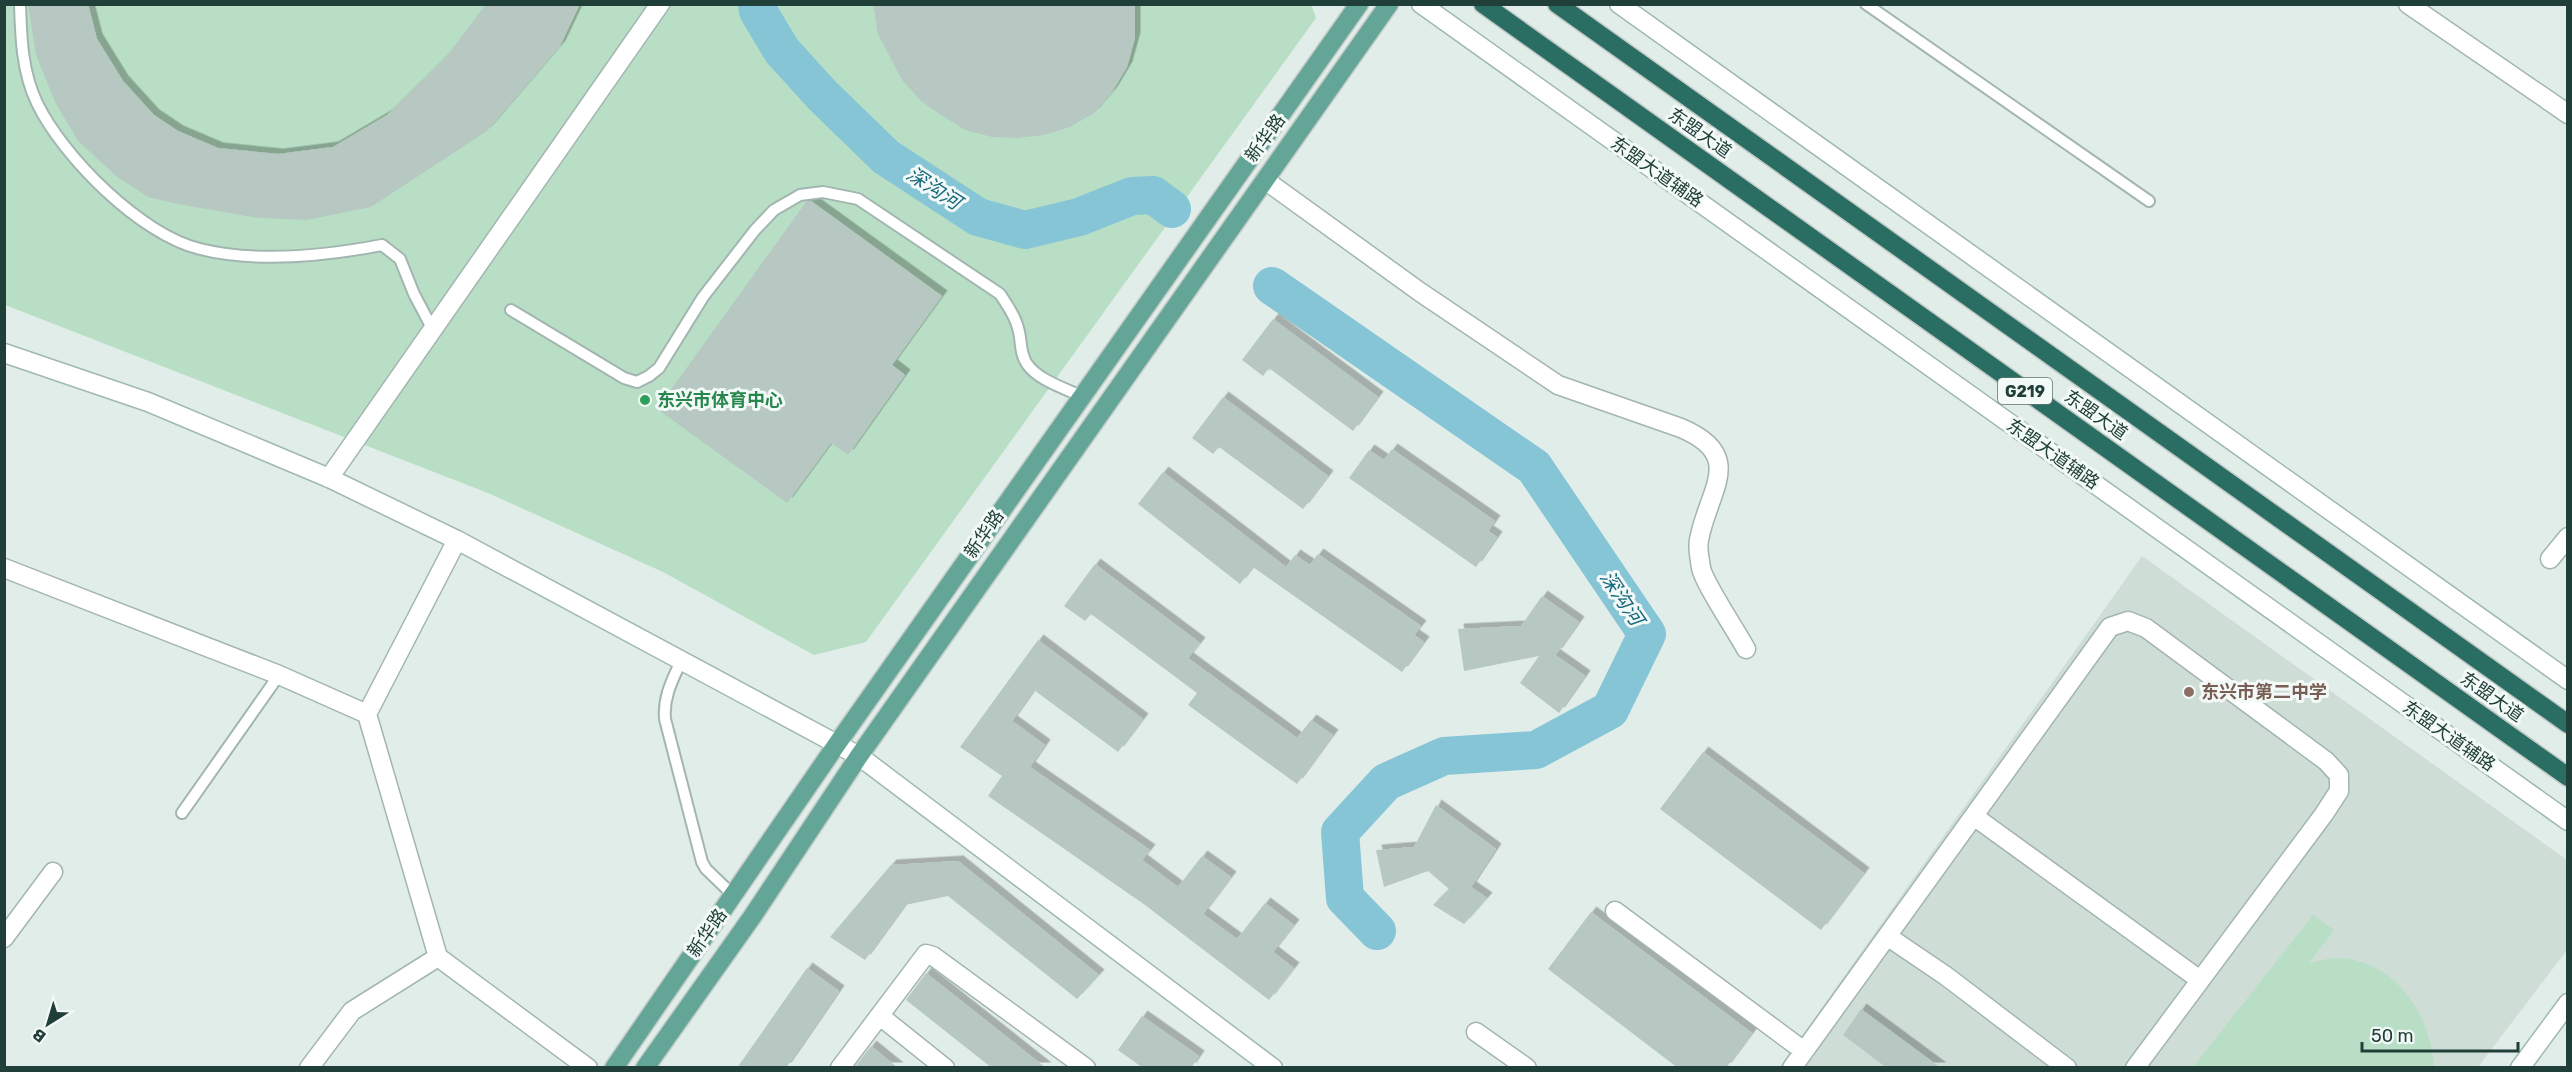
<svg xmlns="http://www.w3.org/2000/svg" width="2572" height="1072" font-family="Rubik,'Noto Sans SC',sans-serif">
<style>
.built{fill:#cfddd7}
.green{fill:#b8dfc5}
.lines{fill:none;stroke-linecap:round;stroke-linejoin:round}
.river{stroke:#85c5d6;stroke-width:38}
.building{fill:#b6c8c1;filter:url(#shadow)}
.lane-casing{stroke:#a3b5b0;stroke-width:14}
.street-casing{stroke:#a3b5b0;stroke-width:21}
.secondary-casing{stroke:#9fb9b1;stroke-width:21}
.primary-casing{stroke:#c1c9c7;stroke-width:21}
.highway-casing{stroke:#c1c9c7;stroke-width:21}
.lane{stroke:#fff;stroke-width:10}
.street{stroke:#fff;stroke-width:18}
.secondary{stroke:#fff;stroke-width:18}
.primary{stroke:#63a597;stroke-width:18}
.highway{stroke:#2a6d62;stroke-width:18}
.leisure-dot{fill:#2e9e5b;stroke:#f2f9f6;stroke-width:2}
.education-dot{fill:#8d6e63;stroke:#f2f9f6;stroke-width:2}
.labels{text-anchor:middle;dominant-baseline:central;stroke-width:6;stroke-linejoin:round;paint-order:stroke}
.shield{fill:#f2f9f6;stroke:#5f7771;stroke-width:1.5}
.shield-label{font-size:16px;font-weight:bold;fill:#203f38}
.street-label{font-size:18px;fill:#203f38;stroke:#f2f9f6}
.leisure-label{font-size:18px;font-weight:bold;fill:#27864d;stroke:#f2f9f6;text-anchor:start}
.education-label{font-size:18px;font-weight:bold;fill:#785e54;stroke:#f2f9f6;text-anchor:start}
.water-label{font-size:20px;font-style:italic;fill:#16687f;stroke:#f2f9f6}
</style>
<defs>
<filter id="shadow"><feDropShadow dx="5.5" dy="-5.5" stdDeviation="0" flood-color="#0004"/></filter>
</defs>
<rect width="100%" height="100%" fill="#e1ede8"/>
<path class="built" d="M2142 556 2567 860V950L2478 1067 1779 1068Z"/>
<path class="green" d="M1311 4 1316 18 866 642 814 655 663 572 488 493 5 305V5Z
M2313 915 2334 930 2309 963C2317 962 2327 958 2336 958 2394 958 2431 1015 2434 1067H2193Z"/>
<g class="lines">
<path class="river" d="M757 4 758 11 782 51 823 96 886 157 978 217 1025 230 1079 217 1132 196 1153 195 1172 209
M1272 286 1534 467 1647 634 1610 710 1536 750 1444 756 1386 782 1340 832 1345 898 1377 931"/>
</g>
<path class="building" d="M28 4H88L97 39 123 81 154 115 178 131 218 148 278 154 333 147 387 115 447 56 486 4H580L560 46 487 131 371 207 307 220 258 218 178 204 148 197 116 176 78 141 55 102 36 55Z
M873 4H1135V38L1127 67 1112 92 1094 113 1070 127 1044 135 1016 138 992 137 965 130 938 113 921 101 902 80 878 34Z
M811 201 942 296 892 365 905 375 848 455 831 443 787 503 657 409 806 202Z
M1273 319 1378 397 1353 431 1269 368 1263 376 1242 360Z
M1223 397 1328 476 1303 509 1219 447 1213 454 1192 438Z
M1392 449 1495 521 1488 531 1497 537 1476 567 1349 478 1369 450 1384 460Z
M1163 472 1286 567 1295 555 1310 565 1318 554 1421 626 1414 635 1424 642 1402 672 1253 567 1240 584 1138 504Z
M1095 564 1200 643 1188 658 1297 738 1311 720 1333 735 1297 784 1188 705 1197 693 1091 614 1085 621 1064 606Z
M1542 596 1579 622 1557 653 1554 654 1585 676 1559 713 1520 683 1539 656 1464 671 1458 629 1521 626Z
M1038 640 1143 719 1118 752 1034 690 1012 721 1045 745 1030 767 1150 850 1142 860 1178 887 1202 856 1231 877 1203 914 1237 939 1265 903 1294 925 1273 952 1294 968 1269 1000 1145 905 988 796 1002 776 960 747Z
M1703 752 1864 873 1821 930 1660 809Z
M1436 805 1496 849 1471 887 1487 898 1464 924 1433 905 1449 889 1428 871 1384 887 1376 850 1414 847Z
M958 861 1099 975 1077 999 948 896 905 905 865 960 830 937 891 865Z
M1591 912 1752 1033 1726 1068H1678L1548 969Z
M807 968 839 991 786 1068H737Z
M926 973 1046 1068H992L906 1000Z
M1861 1009 1941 1068H1887L1843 1035Z
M1142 1016 1199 1056 1191 1068H1143L1118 1050Z
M871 1046 898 1068H854Z"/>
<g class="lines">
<defs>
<path id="lane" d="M20 4C21 37 22 72 37 103 63 157 141 235 200 249 257 263 325 256 382 245L400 259 414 294 433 330
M1866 4 2149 201
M511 310 624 378 637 382 649 376 659 368 703 297 755 230 774 210 800 195 823 192 858 199 1000 294C1007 305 1015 315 1018 328 1022 340 1019 352 1027 364 1038 380 1064 388 1081 396
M682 659C673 679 663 696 665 719L702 862 706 869 733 895
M182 813 279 675"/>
<path id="street" d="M2408 4 2568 114
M1265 180 1420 292 1558 385 1681 428C1747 456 1708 490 1699 540 1697 549 1700 559 1701 568 1704 583 1737 632 1746 649
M329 478 660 4
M457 540 367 714 438 957 588 1068
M2550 559 2568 537
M4 568 279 675 367 714
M1975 817 2200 980
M1615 911 1804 1051
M1887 936 1946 976 2067 1068
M4 938 53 872
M880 1016 945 1068
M1476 1032 1527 1068
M309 1068 352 1011 438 957
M840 1068 926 954 933 956 1086 1068
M1792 1068 2110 627 2128 621 2146 628 2326 761 2339 775V791L2324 814 2135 1068"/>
<path id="secondary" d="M1421 4 2568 821
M1619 4 2568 680
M4 353 148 402 329 478 457 540 859 756 1273 1068
M2520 1068 2568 1003"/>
<path id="primary" d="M614 1068 837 744 1359 4
M645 1068 752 917 859 756 1389 4"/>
<path id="highway" d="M1483 4 2568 777
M1557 4 2568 724"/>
</defs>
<use href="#lane" class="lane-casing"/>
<use href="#street" class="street-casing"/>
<use href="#secondary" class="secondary-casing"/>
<use href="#primary" class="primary-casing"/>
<use href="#highway" class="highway-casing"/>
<use href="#lane" class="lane"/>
<use href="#street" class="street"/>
<use href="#secondary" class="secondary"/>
<use href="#primary" class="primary"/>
<use href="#highway" class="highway"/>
</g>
<circle class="leisure-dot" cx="645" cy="400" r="6"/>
<circle class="education-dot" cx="2189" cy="692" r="6"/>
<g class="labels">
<rect class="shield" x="1998" y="378" width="54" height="26" rx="4.5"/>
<g class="shield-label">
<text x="2025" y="391">G219</text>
</g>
<g class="street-label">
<text transform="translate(1700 133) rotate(35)">东盟大道</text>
<text transform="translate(1265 138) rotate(-54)">新华路</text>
<text transform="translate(1657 172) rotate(35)">东盟大道辅路</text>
<text transform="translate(2096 415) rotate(35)">东盟大道</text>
<text transform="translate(2053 454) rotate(35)">东盟大道辅路</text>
<text transform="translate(984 534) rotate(-55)">新华路</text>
<text transform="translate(2492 697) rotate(35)">东盟大道</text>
<text transform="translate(2449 736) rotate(35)">东盟大道辅路</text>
<text transform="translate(707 933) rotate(-55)">新华路</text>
</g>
<g class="leisure-label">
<text x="657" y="400">东兴市体育中心</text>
</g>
<g class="education-label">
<text x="2201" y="692">东兴市第二中学</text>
</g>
<g class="water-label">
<text transform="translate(934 188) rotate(33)">深沟河</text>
<text transform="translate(1622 598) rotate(56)">深沟河</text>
</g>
</g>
<rect width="2572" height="1072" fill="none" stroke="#203f38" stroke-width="12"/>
<g transform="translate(48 1024) rotate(217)" stroke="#f2f9f6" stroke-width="4.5" paint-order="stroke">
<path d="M0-4.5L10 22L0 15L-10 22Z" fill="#203f38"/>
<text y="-9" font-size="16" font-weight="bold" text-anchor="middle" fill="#203f38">B</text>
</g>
<path d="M2362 1042v9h156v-9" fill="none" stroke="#203f38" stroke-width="3"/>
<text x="2371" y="1042" font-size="18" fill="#203f38" stroke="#f2f9f6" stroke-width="4.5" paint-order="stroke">50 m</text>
</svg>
